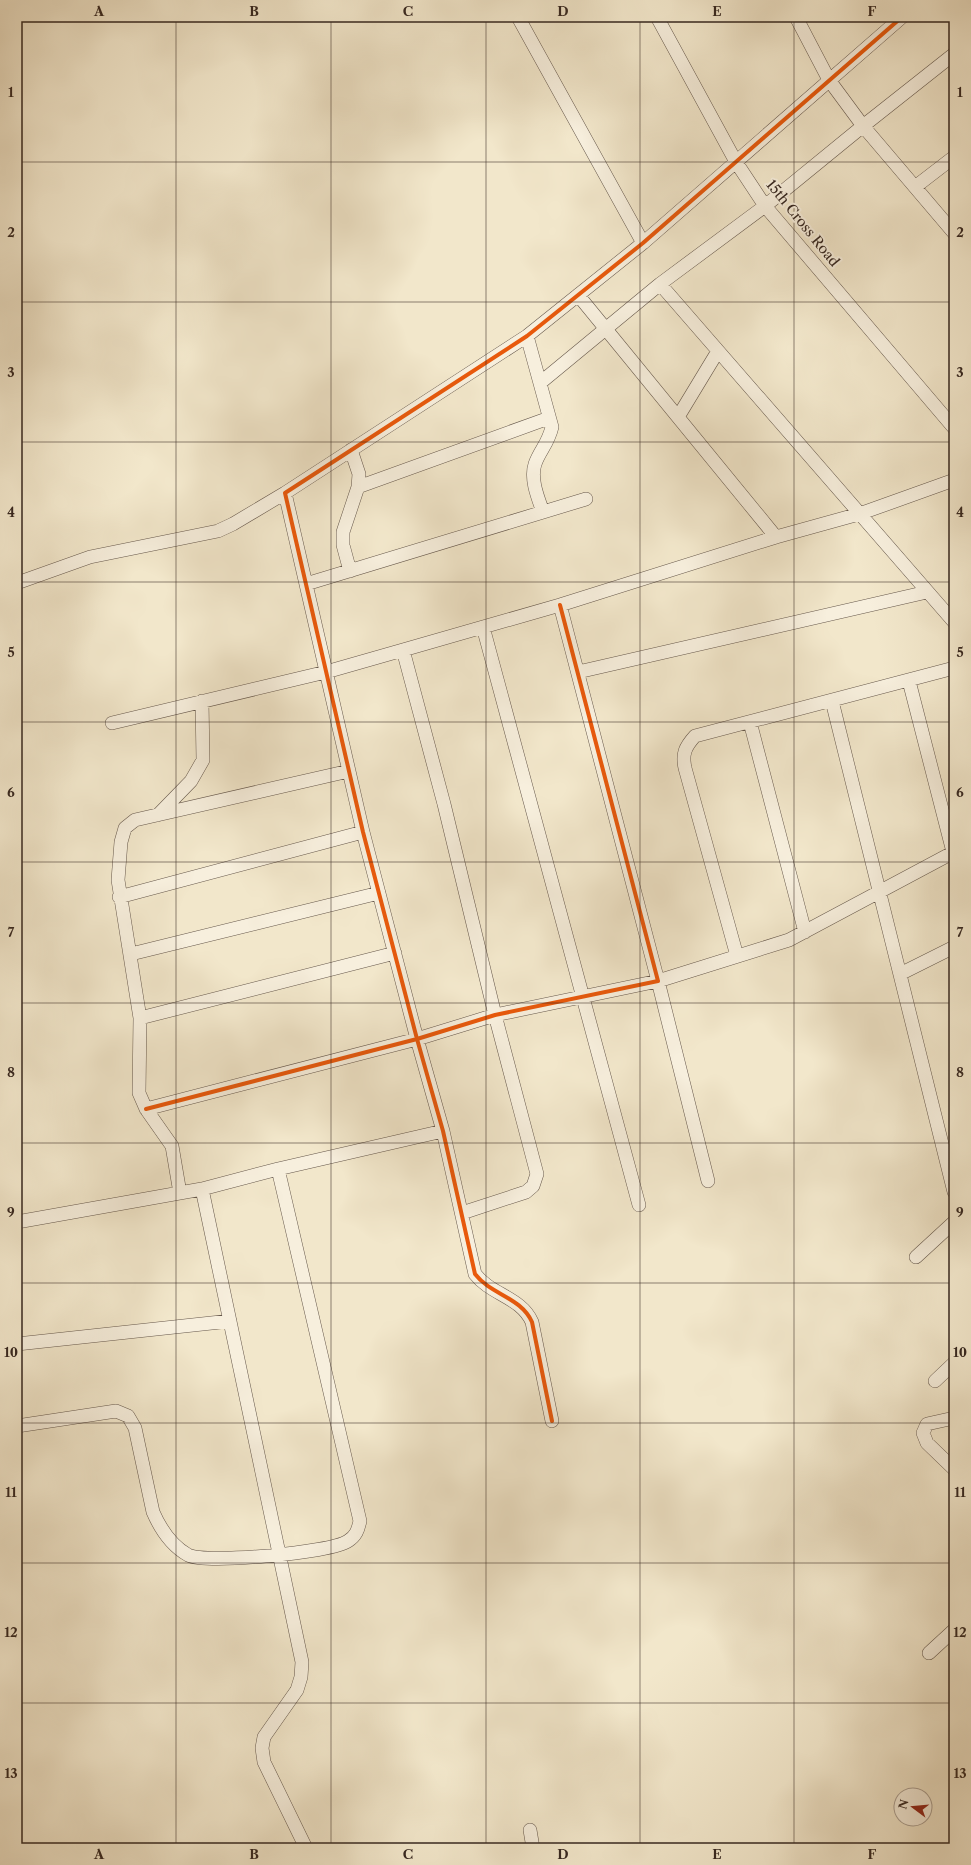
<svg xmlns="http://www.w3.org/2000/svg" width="971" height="1865" font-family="'Libre Caslon Text',serif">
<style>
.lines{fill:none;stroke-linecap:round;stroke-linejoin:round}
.street-casing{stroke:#66584c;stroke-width:14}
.street{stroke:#f7efdd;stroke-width:13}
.cycleway-casing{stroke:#f7efdd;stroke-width:6}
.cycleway{stroke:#e8590c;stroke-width:4}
.grid{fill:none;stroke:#372821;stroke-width:1;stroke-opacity:0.55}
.labels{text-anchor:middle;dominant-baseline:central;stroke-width:4;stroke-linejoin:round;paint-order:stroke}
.street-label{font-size:14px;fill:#372821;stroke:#f7efdd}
.neatline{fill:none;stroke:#372821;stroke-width:1.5}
.grid-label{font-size:13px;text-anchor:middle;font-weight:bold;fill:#372821}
</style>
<rect width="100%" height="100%" fill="#f2e7cb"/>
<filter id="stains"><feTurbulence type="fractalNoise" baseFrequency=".005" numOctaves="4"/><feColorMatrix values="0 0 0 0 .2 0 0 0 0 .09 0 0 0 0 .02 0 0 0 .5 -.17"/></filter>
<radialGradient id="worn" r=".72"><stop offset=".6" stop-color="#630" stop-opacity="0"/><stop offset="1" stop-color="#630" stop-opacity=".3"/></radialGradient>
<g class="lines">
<defs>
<path id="street" d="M518 17 643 243
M657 17 736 162 765 206 954 428
M796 17 829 80 863 126 954 233
M915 187 954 157
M660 284 954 622
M578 295 776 537
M527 336 552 427C548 444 540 450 535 464 530 479 538 498 543 512
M540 383 660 284 765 206 863 126 954 54
M678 417 718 351
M358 487 549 418
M350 571 343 545V532L358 487 359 474 351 450
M17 583 90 557 218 531 233 524 285 493
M306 584 586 499
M483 627 639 1205
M403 650 560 605 776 537 859 514 954 480
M578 672 927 592
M909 681 953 852
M832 701 954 1192
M750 722 805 932
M112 723 326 672 403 650 444 804 495 1015 537 1174 533 1186 526 1192 462 1213
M158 815 191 781 203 760 202 701
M119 897 363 832
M131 954 379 893
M737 956 685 768C682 754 685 747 695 736L954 668
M900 974 954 947
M140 1018 395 953
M146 1109 417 1039 495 1015 658 981 560 605
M708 1181 658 981 789 940 954 852
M202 1189 302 1662 301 1677 297 1690 264 1737 262 1748 264 1762 306 1848
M180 1193 172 1146 146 1109 139 1093 140 1018 118 880 121 842 125 828 135 820 349 771
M17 1222 202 1189 278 1169 443 1131
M916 1257 954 1222
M17 1344 230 1321
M935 1381 954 1363
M954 1418 927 1424 923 1433 927 1443 954 1469
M552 1421 532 1322C521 1297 491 1295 475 1274L443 1131 417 1039 363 832 285 493 527 336 643 243 902 17
M17 1426 116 1411 128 1416 135 1428 153 1512C160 1528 172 1546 188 1555 205 1564 331 1553 348 1541 356 1536 358 1530 360 1521L278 1169
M929 1653 954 1630
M530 1830 533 1848"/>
</defs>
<use href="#street" class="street-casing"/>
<use href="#street" class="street"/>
<defs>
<path id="cycleway" d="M146 1109 417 1039 495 1015 658 981 560 605
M552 1421 532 1322C521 1297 491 1295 475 1274L443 1131 417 1039 363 832 285 493 527 336 643 243 902 17"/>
</defs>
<use href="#cycleway" class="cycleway-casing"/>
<use href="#cycleway" class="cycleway"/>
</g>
<path class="grid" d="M176 17V1848M331 17V1848M486 17V1848M640 17V1848M794 17V1848M17 162H954M17 302H954M17 442H954M17 582H954M17 722H954M17 862H954M17 1003H954M17 1143H954M17 1283H954M17 1423H954M17 1563H954M17 1703H954"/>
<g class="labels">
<g class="street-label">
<text transform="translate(803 223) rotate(51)">15th Cross Road</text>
</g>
</g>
<rect width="971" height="1865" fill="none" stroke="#f2e7cb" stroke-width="44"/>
<g transform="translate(913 1807) rotate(286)"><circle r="19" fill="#f7efdd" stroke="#aa9f92"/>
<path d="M0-3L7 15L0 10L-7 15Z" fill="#8f2418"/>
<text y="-6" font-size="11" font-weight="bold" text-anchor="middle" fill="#372821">N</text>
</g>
<rect x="22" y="22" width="927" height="1821" class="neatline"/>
<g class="grid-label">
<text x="99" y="16">A</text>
<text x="254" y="16">B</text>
<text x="408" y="16">C</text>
<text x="563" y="16">D</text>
<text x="717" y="16">E</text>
<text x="872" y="16">F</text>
<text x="11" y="97">1</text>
<text x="960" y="97">1</text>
<text x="11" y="237">2</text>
<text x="960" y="237">2</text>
<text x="11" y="377">3</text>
<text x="960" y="377">3</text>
<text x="11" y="517">4</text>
<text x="960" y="517">4</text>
<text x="11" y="657">5</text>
<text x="960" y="657">5</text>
<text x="11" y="797">6</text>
<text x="960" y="797">6</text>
<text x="11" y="937">7</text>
<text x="960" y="937">7</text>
<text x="11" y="1077">8</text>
<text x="960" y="1077">8</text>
<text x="11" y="1217">9</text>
<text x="960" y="1217">9</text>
<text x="11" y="1357">10</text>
<text x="960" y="1357">10</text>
<text x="11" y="1497">11</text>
<text x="960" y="1497">11</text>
<text x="11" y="1637">12</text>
<text x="960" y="1637">12</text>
<text x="11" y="1778">13</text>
<text x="960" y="1778">13</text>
<text x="99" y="1859">A</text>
<text x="254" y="1859">B</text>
<text x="408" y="1859">C</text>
<text x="563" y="1859">D</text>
<text x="717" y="1859">E</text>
<text x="872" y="1859">F</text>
</g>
<rect width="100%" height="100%" filter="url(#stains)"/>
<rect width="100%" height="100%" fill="url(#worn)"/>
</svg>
